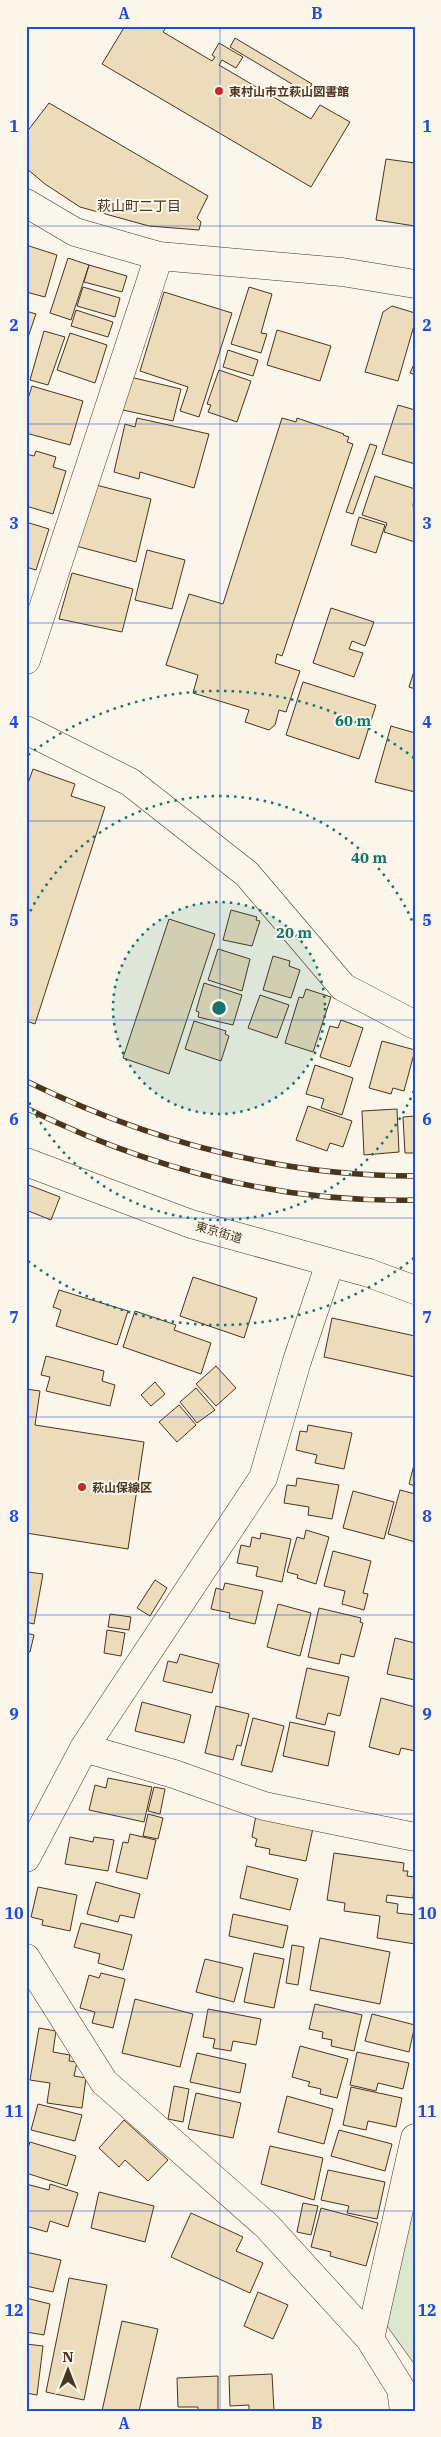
<svg xmlns="http://www.w3.org/2000/svg" width="441" height="2437" font-family="'IBM Plex Serif','Noto Sans JP',serif">
<style>
.green{fill:#dce7d0;stroke:#887966}
.building{fill:#ecdcbc;stroke:#4a3520}
.lines{fill:none;stroke-linecap:round;stroke-linejoin:round}
.minor-casing{stroke:#4a3520;stroke-width:29}
.minor{stroke:#fbf6e9;stroke-width:28}
.rail-casing{stroke:#4a3520;stroke-width:5.5}
.rail{stroke:#fbf6e9;stroke-width:4;stroke-dasharray:11;stroke-linecap:butt}
.grid{fill:none;stroke:#1d4ed8;stroke-width:1;stroke-opacity:0.55}
.ring{fill:none;stroke:#0f766e;stroke-width:2.5;stroke-dasharray:2.5 5}
.poi-dot{fill:#c62828;stroke:#fbf6e9;stroke-width:2}
.labels{text-anchor:middle;dominant-baseline:central;stroke-width:4;stroke-linejoin:round;paint-order:stroke}
.poi-label{font-size:12px;font-weight:bold;fill:#4a3520;stroke:#fbf6e9;text-anchor:start}
.street-label{font-size:12px;fill:#4a3520;stroke:#fbf6e9}
.neighbourhood-label{font-size:14px;fill:#4a3520;stroke:#fbf6e9}
.centre{fill:#0f766e;stroke:#fbf6e9;stroke-width:2.5}
.ring-label{font-size:15px;text-anchor:middle;font-weight:bold;fill:#0f766e;stroke:#fbf6e9;stroke-width:4;stroke-linejoin:round;paint-order:stroke}
.neatline{fill:none;stroke:#1d4ed8;stroke-width:2}
.grid-label{font-size:16px;text-anchor:middle;font-weight:bold;fill:#1d4ed8}
</style>
<rect width="100%" height="100%" fill="#fbf6e9"/>
<path class="green" d="M415 2187V2365L382 2319Z"/>
<path class="building" d="M125 26H167L163 32 212 61 215 57 212 55 219 43 243 57 236 68 222 60 219 65 311 119 320 105 350 122 311 187 102 64Z
M235 38 312 84 307 93 230 47Z
M49 103 208 196 197 218 201 222 199 230 149 226 80 207 45 184 26 168V133Z
M386 159 415 163V226L376 220Z
M26 245 57 255 45 297 26 292Z
M68 258 89 265 71 320 50 313Z
M89 265 127 276 122 292 84 282Z
M83 287 120 298 115 317 77 306Z
M249 287 272 294 261 333 267 334 261 353 231 344Z
M164 292 232 313 199 417 180 411 188 387 140 371Z
M392 306 415 313V322L398 381 365 372 383 312Z
M76 310 113 322 108 337 71 326Z
M26 311 36 314 26 343Z
M277 330 331 346 320 381 267 365Z
M44 331 65 337 48 385 30 380Z
M70 333 107 345 95 383 57 370Z
M228 350 258 360 253 376 223 367Z
M415 362V375L410 373Z
M219 370 251 381 237 422 208 412 211 405 207 404Z
M130 377 181 389 173 421 123 410Z
M32 386 83 401 70 445 26 433V405Z
M398 405 415 410V464L382 454Z
M137 418 209 434 194 488 140 472 139 479 114 472 125 424 135 427Z
M282 418 296 422 297 418 344 434 343 435 349 437 347 442 353 444 282 656 277 654 275 663 300 671 286 712 279 710 275 725 269 730 245 722 249 710 193 693 198 675 166 665 189 594 223 604Z
M370 444 377 446 353 514 346 512Z
M36 451 56 457 53 467 66 471 53 514 26 506V454L34 456Z
M375 476 415 489 413 506H415V542L384 532 387 523 362 515Z
M92 484 151 499 136 562 76 546Z
M359 517 385 525 376 553 351 545Z
M26 522 49 529 36 570 26 567Z
M147 550 185 560 172 609 135 600Z
M72 573 133 589 122 632 59 619Z
M331 608 374 622 365 646 352 641 349 649 363 653 354 677 313 663Z
M415 668V689L409 687Z
M303 682 376 705 359 759 286 735Z
M391 726 415 733V792L375 782Z
M33 769 75 784 71 796 105 807 35 1024 26 1021V789Z
M231 910 257 917 256 920 260 921 252 946 223 940Z
M169 919 215 934 169 1074 123 1058Z
M218 949 250 959 242 991 208 980Z
M273 956 290 961 289 966 300 970 291 998 263 990Z
M204 983 242 995 233 1025 198 1017 199 1012 196 1011Z
M306 989 331 997 313 1052 285 1043 299 997 303 998Z
M260 995 289 1005 277 1038 248 1028Z
M341 1020 363 1028 350 1067 320 1057 330 1026 338 1028Z
M194 1021 226 1031 225 1034 229 1036 221 1061 185 1049Z
M382 1041 415 1050 404 1091 393 1088 391 1094 369 1088Z
M315 1065 353 1078 342 1115 321 1108 324 1099 306 1094Z
M308 1106 352 1121 343 1147 330 1143 327 1151 296 1140Z
M397 1109 399 1152 364 1155 362 1111Z
M415 1116V1153H405L403 1117Z
M26 1184 60 1197 51 1220 26 1210Z
M193 1277 257 1298 244 1338 180 1316Z
M59 1290 128 1311 117 1345 56 1326 61 1310 53 1307Z
M135 1311 176 1325 174 1330 211 1343 201 1374 123 1347Z
M332 1318 415 1336V1377L324 1357Z
M46 1356 104 1371 102 1381 115 1385 110 1406 46 1391 50 1377 41 1375Z
M216 1366 236 1388 216 1406 196 1384Z
M155 1382 165 1394 151 1406 141 1395Z
M196 1388 215 1410 197 1423 180 1402Z
M26 1389 40 1391 35 1425 144 1442 128 1549 26 1533Z
M179 1405 196 1425 177 1442 159 1422Z
M308 1425 352 1433 344 1469 315 1463 317 1455 296 1450 300 1431 307 1432Z
M415 1461V1486L409 1484Z
M297 1478 339 1485 332 1519 308 1515 309 1507 284 1503 287 1485 296 1486Z
M400 1490 415 1494V1542L388 1534Z
M353 1491 394 1502 384 1539 343 1528Z
M306 1530 329 1537 316 1584 297 1578 298 1575 287 1572 297 1537 304 1539Z
M261 1533 291 1539 282 1582 256 1576 258 1567 237 1563 241 1545 250 1547 252 1537 260 1539Z
M333 1551 371 1561 363 1593 368 1594 364 1610 342 1604 345 1591 324 1586Z
M28 1572 43 1574 34 1624 26 1622Z
M155 1580 167 1588 150 1616 137 1608Z
M225 1583 263 1591 255 1624 229 1618 230 1613 211 1609 216 1588 223 1590Z
M278 1604 311 1613 300 1656 267 1647Z
M319 1608 361 1618 360 1622 363 1623 354 1657 341 1654 339 1664 308 1657Z
M110 1614 131 1617 129 1630 108 1627Z
M107 1630 125 1633 121 1656 104 1653Z
M26 1633 34 1635 30 1652H26Z
M395 1638 415 1643V1680L387 1674Z
M180 1654 219 1664 212 1693 163 1681 168 1661 177 1663Z
M307 1668 349 1677 340 1716 328 1713 325 1725 296 1718Z
M381 1698 415 1707V1751L401 1748 399 1755 369 1747Z
M142 1702 191 1715 184 1743 135 1731Z
M216 1706 249 1714 241 1746 237 1745 233 1760 205 1753Z
M253 1718 284 1726 272 1772 241 1765Z
M290 1722 335 1732 328 1766 283 1756Z
M108 1778 152 1787 144 1822 89 1810 95 1785 106 1788Z
M154 1787 165 1789 160 1814 148 1811Z
M148 1814 163 1818 158 1839 143 1836Z
M256 1815 313 1828 306 1861 269 1854 270 1849 255 1846 257 1839 252 1837Z
M130 1834 156 1840 147 1879 116 1872 123 1842 128 1843Z
M70 1837 93 1842 94 1837 114 1840 108 1871 65 1864Z
M334 1853 404 1863 403 1871H408L407 1876 415 1877 413 1898 387 1895 386 1902 398 1904 397 1913 415 1915V1944L377 1938 380 1916 344 1911 345 1903 327 1900Z
M247 1866 298 1879 290 1910 240 1898Z
M96 1882 140 1894 134 1918 120 1915 118 1922 87 1914Z
M38 1887 77 1895 70 1931 42 1925 43 1920 31 1917Z
M233 1914 288 1926 283 1948 229 1936Z
M81 1923 132 1935 123 1970 98 1963 100 1954 74 1947Z
M320 1938 390 1952 380 2004 310 1990Z
M292 1945 304 1947 298 1985 286 1983Z
M254 1953 284 1959 274 2008 244 2002Z
M205 1959 243 1968 234 2002 196 1992Z
M101 1973 125 1979 113 2028 92 2023 95 2012 80 2008 89 1975 99 1978Z
M135 1999 193 2014 180 2067 122 2053Z
M315 2004 362 2015 354 2051 331 2046 332 2040 322 2038 323 2032 309 2029Z
M208 2009 261 2019 256 2045 233 2041 231 2051 213 2048 215 2039 203 2037Z
M372 2014 415 2025 409 2052 365 2041Z
M39 2028 56 2031 53 2052 70 2055 69 2061 77 2062 74 2076 86 2078 82 2108 47 2103 50 2083 30 2080Z
M300 2046 348 2059 337 2098 320 2094 321 2089 308 2086 310 2082 292 2077Z
M357 2052 409 2063 403 2089 378 2083 376 2091 350 2085Z
M197 2053 246 2064 240 2093 190 2082Z
M174 2086 189 2089 183 2122 168 2119Z
M351 2087 402 2098 396 2127 368 2121 366 2130 343 2125Z
M196 2093 241 2103 233 2138 188 2129Z
M287 2096 333 2109 324 2144 278 2132Z
M38 2104 82 2115 75 2141 31 2130Z
M124 2120 168 2160 148 2181 125 2160 119 2167 99 2148Z
M339 2130 392 2144 385 2171 331 2156Z
M30 2142 76 2156 67 2186 26 2173V2154Z
M270 2146 323 2158 314 2200 261 2184Z
M328 2170 385 2182 377 2219 347 2213 349 2206 321 2200Z
M26 2184 49 2190 50 2184 78 2193 68 2227 50 2221 47 2232 26 2226Z
M99 2192 154 2206 145 2242 91 2228Z
M303 2203 318 2206 311 2235 297 2232Z
M321 2208 378 2223 366 2266 330 2256 331 2252 311 2247Z
M191 2213 243 2237 236 2251 263 2263 250 2293 171 2257Z
M26 2252 61 2260 53 2292 26 2286Z
M69 2278 107 2285 84 2400 46 2392Z
M258 2292 288 2305 273 2339 244 2326Z
M26 2298 50 2304 44 2335 26 2332Z
M122 2321 158 2329 139 2411H102Z
M26 2344 43 2346 37 2395 26 2393Z
M272 2374 274 2411H249V2405L230 2406 229 2376Z
M218 2376V2411H198V2407H178L177 2378Z"/>
<g class="lines">
<defs>
<path id="minor" d="M26 203 75 232 159 256 342 272 415 284
M26 660 159 256
M26 730 130 782 247 874 343 987 415 1025
M26 1162 191 1224 369 1273 415 1290
M84 1748 174 1774 264 1806 415 1837
M26 1858 84 1748 263 1478 297 1361 330 1263
M26 1958 104 2082 267 2226 370 2339
M404 2411 401 2389 370 2339 415 2138"/>
</defs>
<use href="#minor" class="minor-casing"/>
<use href="#minor" class="minor"/>
<defs>
<path id="rail" d="M26 1081C148 1141 278 1176 415 1176
M26 1108C147 1168 279 1203 415 1200"/>
</defs>
<use href="#rail" class="rail-casing"/>
<use href="#rail" class="rail"/>
</g>
<path class="grid" d="M220 26V2411M26 226H415M26 424H415M26 623H415M26 821H415M26 1020H415M26 1218H415M26 1417H415M26 1615H415M26 1814H415M26 2012H415M26 2211H415"/>
<circle cx="219" cy="1008" r="106" fill="#0f766e" fill-opacity=".12"/>
<g class="ring">
<circle cx="219" cy="1008" r="106"/>
<path d="M414 1091A212 212 0 0 1 27 1098M27 918A212 212 0 0 1 414 925"/>
<path d="M414 1258A317 317 0 0 1 28 1261M28 755A317 317 0 0 1 414 758"/>
</g>
<g class="poi-dot">
<circle cx="219" cy="91" r="5"/>
<circle cx="82" cy="1487" r="5"/>
</g>
<g class="labels">
<g class="poi-label">
<text x="229" y="91">東村山市立萩山図書館</text>
<text x="92" y="1487">萩山保線区</text>
</g>
<g class="street-label">
<text transform="translate(219 1232) rotate(16)">東京街道</text>
</g>
<g class="neighbourhood-label">
<text x="139" y="206">萩山町二丁目</text>
</g>
</g>
<circle cx="219" cy="1008" r="8" class="centre"/>
<g class="ring-label">
<text x="353" y="726">60 m</text>
<text x="369" y="863">40 m</text>
<text x="294" y="938">20 m</text>
</g>
<rect width="441" height="2437" fill="none" stroke="#fbf6e9" stroke-width="55"/>
<g transform="translate(68 2370)" stroke="#fbf6e9" stroke-width="4" paint-order="stroke">
<path d="M0-4L9 19L0 12L-9 19Z" fill="#4a3520"/>
<text y="-8" font-size="14" font-weight="bold" text-anchor="middle" fill="#4a3520">N</text>
</g>
<rect x="28" y="28" width="386" height="2382" class="neatline"/>
<g class="grid-label">
<text x="124" y="19">A</text>
<text x="317" y="19">B</text>
<text x="14" y="132">1</text>
<text x="427" y="132">1</text>
<text x="14" y="331">2</text>
<text x="427" y="331">2</text>
<text x="14" y="529">3</text>
<text x="427" y="529">3</text>
<text x="14" y="728">4</text>
<text x="427" y="728">4</text>
<text x="14" y="926">5</text>
<text x="427" y="926">5</text>
<text x="14" y="1125">6</text>
<text x="427" y="1125">6</text>
<text x="14" y="1323">7</text>
<text x="427" y="1323">7</text>
<text x="14" y="1522">8</text>
<text x="427" y="1522">8</text>
<text x="14" y="1720">9</text>
<text x="427" y="1720">9</text>
<text x="14" y="1919">10</text>
<text x="427" y="1919">10</text>
<text x="14" y="2117">11</text>
<text x="427" y="2117">11</text>
<text x="14" y="2316">12</text>
<text x="427" y="2316">12</text>
<text x="124" y="2429">A</text>
<text x="317" y="2429">B</text>
</g>
</svg>
